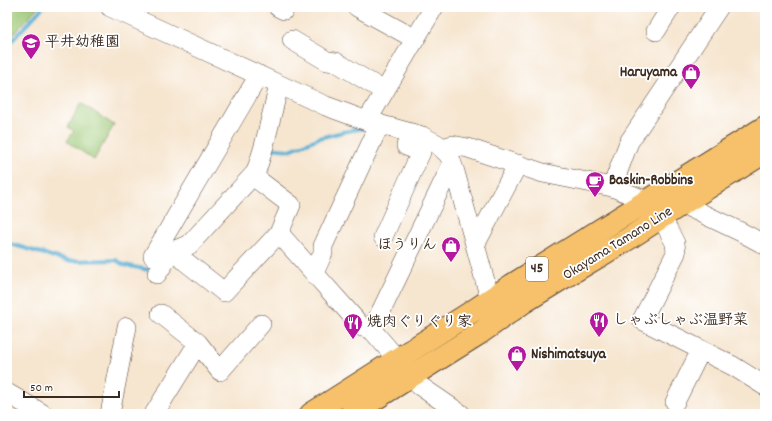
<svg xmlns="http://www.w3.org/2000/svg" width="772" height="421" font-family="Dekko,'Klee One',sans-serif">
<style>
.green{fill:#9cc875;stroke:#6c794a}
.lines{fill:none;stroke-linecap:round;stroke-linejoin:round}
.stream{stroke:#53add1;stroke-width:4}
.minor-casing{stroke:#574639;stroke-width:20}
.major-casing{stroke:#574639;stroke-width:24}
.minor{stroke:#fff;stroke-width:19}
.major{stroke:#f6c16b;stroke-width:22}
.labels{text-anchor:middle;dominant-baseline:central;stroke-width:3.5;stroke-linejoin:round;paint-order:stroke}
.shield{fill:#fff;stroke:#766a62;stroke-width:1}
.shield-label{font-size:14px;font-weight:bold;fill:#3b2a1e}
.poi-label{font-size:15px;font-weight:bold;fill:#3b2a1e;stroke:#fff;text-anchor:start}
.street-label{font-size:15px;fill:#3b2a1e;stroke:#fff}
</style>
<rect width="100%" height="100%" fill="#fff"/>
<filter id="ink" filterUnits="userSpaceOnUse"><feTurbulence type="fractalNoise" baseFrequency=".025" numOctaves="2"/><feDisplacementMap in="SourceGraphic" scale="8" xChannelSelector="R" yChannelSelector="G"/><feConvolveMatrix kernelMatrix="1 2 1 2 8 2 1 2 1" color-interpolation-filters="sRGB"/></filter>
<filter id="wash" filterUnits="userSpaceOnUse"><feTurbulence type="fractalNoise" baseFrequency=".012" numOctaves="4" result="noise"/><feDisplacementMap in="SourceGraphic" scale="16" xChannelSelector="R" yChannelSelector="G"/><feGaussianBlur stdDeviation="0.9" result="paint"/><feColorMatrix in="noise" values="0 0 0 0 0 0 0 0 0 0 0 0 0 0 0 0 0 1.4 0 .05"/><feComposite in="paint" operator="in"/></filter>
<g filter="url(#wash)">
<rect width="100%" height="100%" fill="#f6e5cf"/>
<path class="green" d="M7 7H38L7 41Z
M81 103 114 125 94 160 67 141 74 131 68 127Z"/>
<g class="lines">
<path class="stream" d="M7 46 43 7
M268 148 290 150 319 138 343 132 364 128 365 129
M7 244 14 245 68 261 116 260 124 265 149 270 153 267"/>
</g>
</g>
<g filter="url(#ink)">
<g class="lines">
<defs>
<path id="minor" d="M110 7 326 106 367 121 422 136 437 144 449 155 455 172 490 299 492 314
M278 7 284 10
M357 7 415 39
M656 31 671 7
M292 40 327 61 336 62 384 91
M367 121 434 7
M442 148 452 145 468 148 543 173 612 187 647 201
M452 164 372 330 420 386 461 414
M612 187 629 142 719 7
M682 204 741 232 765 245
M662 218 675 243 676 253 642 320 733 366 765 386
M279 233 314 273 362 327 372 330
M383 237 421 152 406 146 410 133
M475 245 518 164
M172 251 224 292 279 233 291 205 253 176
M153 256 259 75
M314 273 323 253V246L380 124
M157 274 172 251 189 245 256 172 264 146 279 85
M161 314 198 343 220 371 261 324
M7 393 43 414
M675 402 701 350
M110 414 127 327
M154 414 198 343"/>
<path id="major" d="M311 414 476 309 512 285 765 127
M351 414 480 333 524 302 563 278 628 239 682 204 765 152"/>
</defs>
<use href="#minor" class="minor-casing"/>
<use href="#major" class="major-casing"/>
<use href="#minor" class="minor"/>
<use href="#major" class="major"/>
</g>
</g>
<defs>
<symbol id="school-pin" viewBox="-11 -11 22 30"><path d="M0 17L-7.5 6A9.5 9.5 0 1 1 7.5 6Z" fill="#b5179e" stroke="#fff"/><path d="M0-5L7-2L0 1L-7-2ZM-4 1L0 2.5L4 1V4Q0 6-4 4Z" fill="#fff"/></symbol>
<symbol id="shop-pin" viewBox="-11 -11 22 30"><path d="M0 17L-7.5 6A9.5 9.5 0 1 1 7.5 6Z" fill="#b5179e" stroke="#fff"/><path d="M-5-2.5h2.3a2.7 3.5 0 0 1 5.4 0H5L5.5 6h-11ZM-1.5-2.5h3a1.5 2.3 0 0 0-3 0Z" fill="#fff"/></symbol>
<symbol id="cafe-pin" viewBox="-11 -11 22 30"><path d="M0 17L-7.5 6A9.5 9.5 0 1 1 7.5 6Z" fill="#b5179e" stroke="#fff"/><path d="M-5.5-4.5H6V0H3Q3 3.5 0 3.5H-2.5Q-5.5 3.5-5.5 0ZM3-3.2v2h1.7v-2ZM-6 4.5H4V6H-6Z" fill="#fff"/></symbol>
<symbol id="restaurant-pin" viewBox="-11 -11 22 30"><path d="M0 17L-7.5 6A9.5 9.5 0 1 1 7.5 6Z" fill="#b5179e" stroke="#fff"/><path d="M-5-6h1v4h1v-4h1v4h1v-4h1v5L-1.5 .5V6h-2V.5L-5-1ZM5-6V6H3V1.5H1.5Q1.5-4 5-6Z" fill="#fff"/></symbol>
</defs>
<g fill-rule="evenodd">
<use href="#school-pin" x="20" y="32" width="22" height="30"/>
<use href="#shop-pin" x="680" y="62" width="22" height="30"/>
<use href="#cafe-pin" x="584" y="170" width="22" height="30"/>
<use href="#shop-pin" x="440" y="235" width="22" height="30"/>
<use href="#restaurant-pin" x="588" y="310" width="22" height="30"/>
<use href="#restaurant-pin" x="342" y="312" width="22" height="30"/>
<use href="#shop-pin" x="506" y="344" width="22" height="30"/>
</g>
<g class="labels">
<rect class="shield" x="526" y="257" width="22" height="24" rx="3"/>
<g class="shield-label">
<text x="537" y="269">45</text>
</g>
<g class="poi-label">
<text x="45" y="43">平井幼稚園</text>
<text x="677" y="73" text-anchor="end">Haruyama</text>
<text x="609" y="181">Baskin-Robbins</text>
<text x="437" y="246" text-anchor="end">ほうりん</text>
<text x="613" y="321">しゃぶしゃぶ温野菜</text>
<text x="367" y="323">焼肉ぐりぐり家</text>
<text x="531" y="355">Nishimatsuya</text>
</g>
<g class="street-label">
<text transform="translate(618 244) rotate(-32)">Okayama Tamano Line</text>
</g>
</g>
<rect width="772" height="421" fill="none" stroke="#fff" stroke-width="24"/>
<path d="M24 391v6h95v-6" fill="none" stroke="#3b2a1e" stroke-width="2"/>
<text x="30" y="391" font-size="12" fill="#3b2a1e" stroke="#ffffff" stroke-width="3" paint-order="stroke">50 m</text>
</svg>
